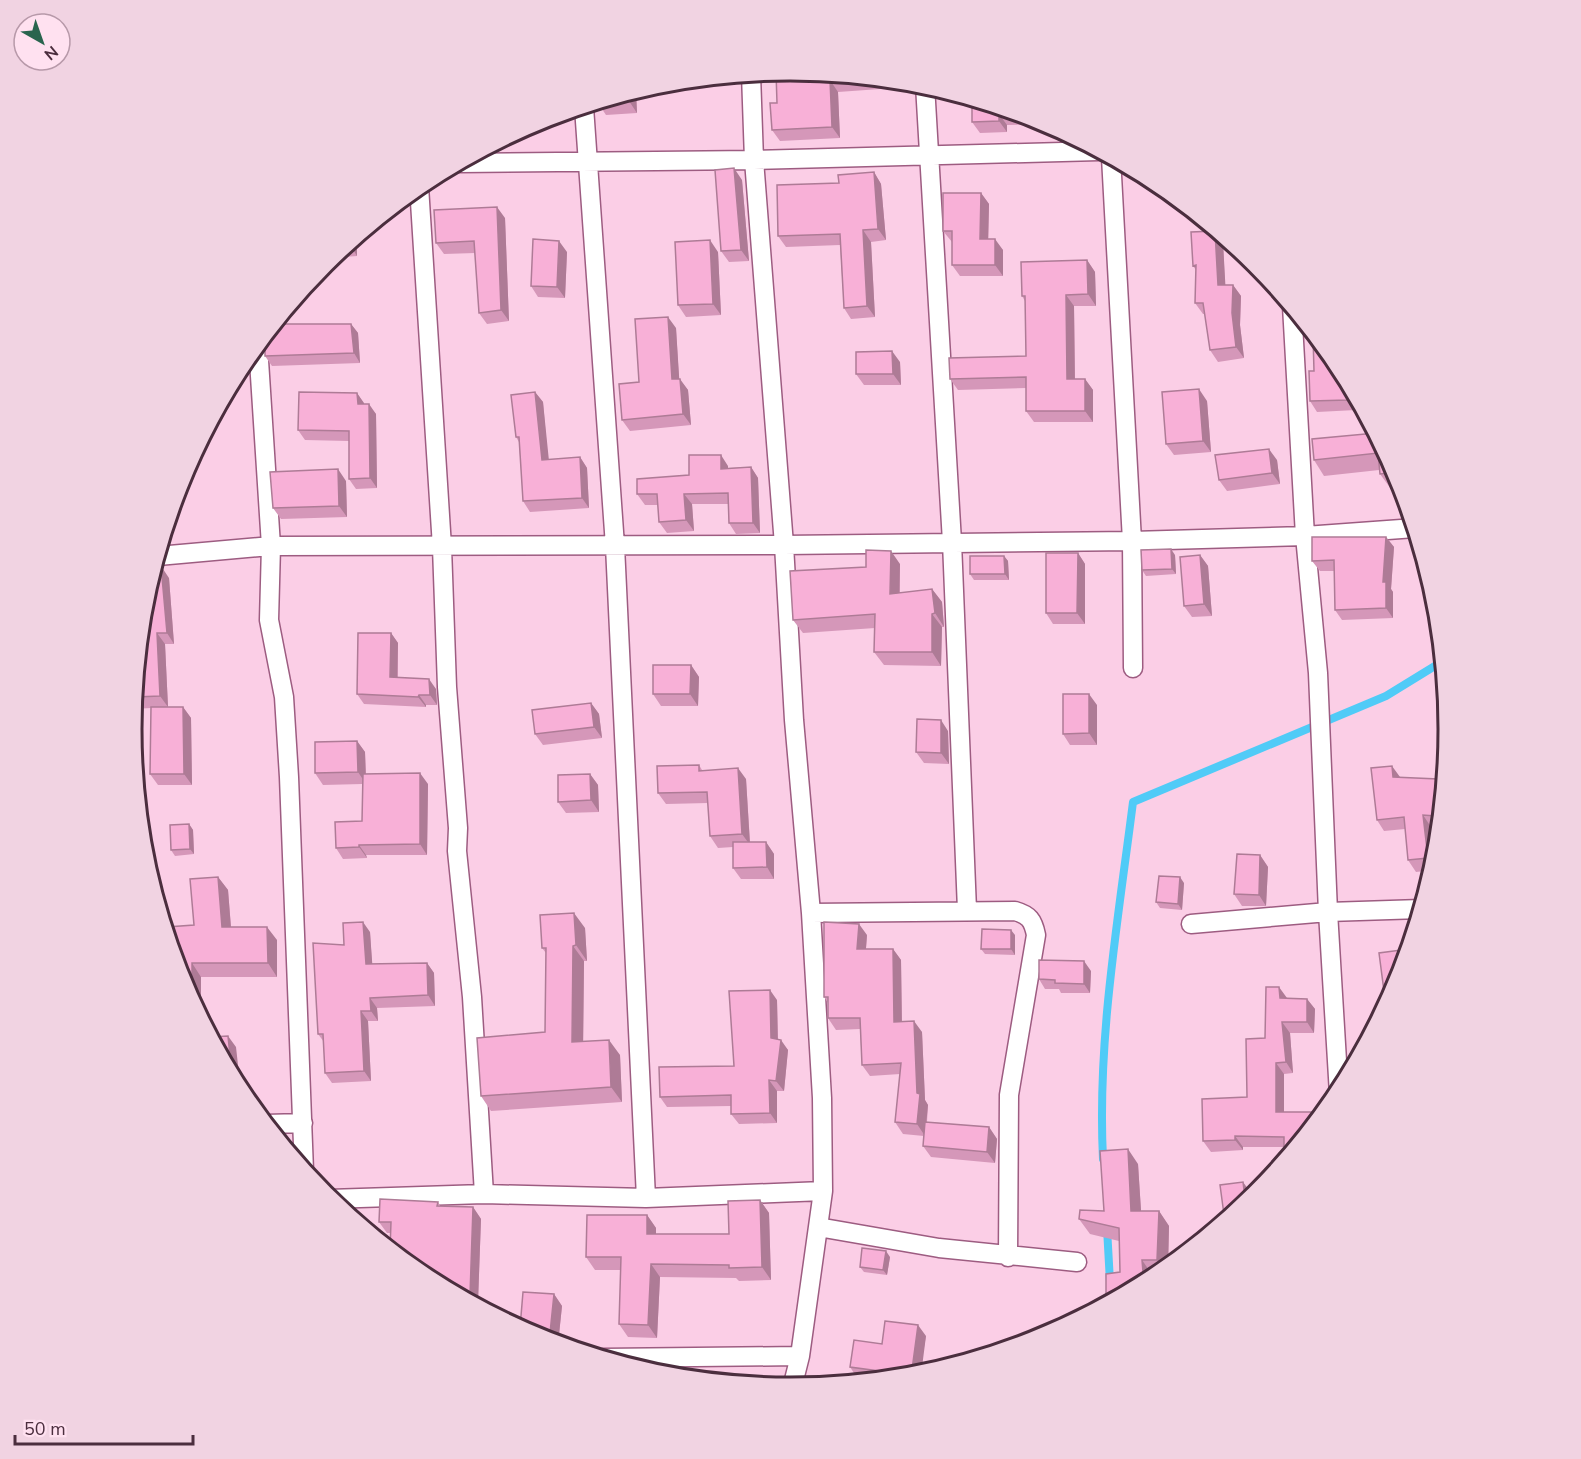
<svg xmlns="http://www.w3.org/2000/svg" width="1581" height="1459" font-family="'Nunito Sans',sans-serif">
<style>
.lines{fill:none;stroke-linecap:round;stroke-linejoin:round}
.stream{stroke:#50cbf7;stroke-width:8}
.minor-casing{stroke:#9d5c81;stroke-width:21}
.minor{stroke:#fff;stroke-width:18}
.wall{fill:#d597b9}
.shaded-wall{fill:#ae7b96}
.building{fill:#f8b0d7;stroke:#ae7b96;stroke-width:1.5}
.rim{fill:none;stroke:#4b2e3e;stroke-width:3}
</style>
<rect width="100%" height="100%" fill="#fbcee6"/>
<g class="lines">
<path class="stream" d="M1103 1159C1097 1040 1118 921 1133 802L1386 696 1443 661
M1107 1228 1110 1282"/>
<defs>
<path id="minor" d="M751 74 754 160 784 545 794 720 811 913 822 1098 823 1191 800 1356 792 1388
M925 85 952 542 967 910
M584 107 615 546 646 1198
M1111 157 1132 541 1133 668
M459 163 754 160 1099 151
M419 186 442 547 447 687 458 828 457 851 472 997 484 1194
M1292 306 1305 536 1318 673 1328 912 1339 1094
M258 345 271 546 269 620 284 697 289 777 304 1171
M158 556 271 546 784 545 1132 541 1305 536 1415 528
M811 913 1015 911C1029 915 1033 920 1036 935L1009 1095 1008 1257
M1191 924 1328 912 1421 909
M266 1124 303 1123
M329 1199 484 1194 646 1198 823 1191
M818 1227 939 1248 1077 1262
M603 1358 800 1356"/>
</defs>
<use href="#minor" class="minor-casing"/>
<use href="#minor" class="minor"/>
</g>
<path class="wall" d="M791 70 907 82 908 87 838 92 840 138 780 141 772 130 777 103Z
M636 91 637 113 606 115 598 103V102Z
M972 99 1042 120V124L1007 125V132L980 133 972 122Z
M549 117V120H540Z
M874 172 881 184 886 240 871 242 875 317 851 319 844 308 840 245 786 247 778 236 839 183Z
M742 180 749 261 729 262 721 251Z
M981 193 989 204 988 239 1003 250V276H960L952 265V242L943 231Z
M505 218 509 321 487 324 479 313 475 253 444 254 436 243Z
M1215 231 1223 242 1225 285H1233L1241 296 1240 325 1244 358 1218 362 1210 350 1205 314H1203L1195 303 1196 270 1193 266Z
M357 237V256L331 258Z
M567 252 565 298 538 297 531 286Z
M718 252 721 315 686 317 678 305Z
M1087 260 1095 272 1096 306H1074L1075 379H1085L1093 390V422H1034L1026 411V388L958 390 950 379 1026 356 1025 301 1022 296Z
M351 324 358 333 360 363 272 366 265 356Z
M676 328 679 379 688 390 691 425 630 431 622 420 639 382Z
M1316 336 1356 410 1317 412 1310 401 1314 371Z
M900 362 901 385H864L856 374Z
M535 392 543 402 548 460 580 457 587 468 589 508 530 512 523 501 519 442 516 437Z
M357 393 364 404 376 414 377 488 356 489 349 479V441L305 440 298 430Z
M1207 401 1211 452 1174 455 1166 444Z
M1376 433 1399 478 1403 488 1391 489 1380 474 1379 470 1324 476 1314 460Z
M1277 460 1280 484 1227 491 1219 480Z
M728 466V468L751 467 758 478 760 533 736 534 729 523 728 504H692L694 531 667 533 659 522 658 505H645L637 494 689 475Z
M346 481 347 517 281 519 273 508Z
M1386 537 1394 547 1391 589 1393 592V618L1342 620 1335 610 1334 571H1320L1312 561Z
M1078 553 1085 564V624H1053L1046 613Z
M1175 555 1176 574 1146 576 1142 570Z
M1200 555 1208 566 1212 616 1192 617 1184 606Z
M1004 556 1008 561 1009 580H974L970 574Z
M900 564V593L932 589 942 602 944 627H942L941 666 884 665 874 652 875 628 803 633 793 620Z
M169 578 174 644H165L168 707H183L191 718 192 785H158L150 774 151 708 133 709 144 601Z
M391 633 398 643V677L436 689 437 705H426V707L364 704 357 694Z
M691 665 699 677 698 706H661L653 694Z
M591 703 599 714 602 738 543 745 535 734Z
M1097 705V745H1070L1063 734Z
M948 731 949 764 924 763 916 752Z
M357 741 365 752 366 774 428 784 427 855H366L367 858 343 859 336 848 362 821V784L323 785 315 773Z
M699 765 702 770 746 779 750 842H766L774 854V879H741L733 868V847L718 848 710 836 708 803 666 804 658 793Z
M590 774 598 785 599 812 566 813 558 802Z
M1400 777 1444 787 1440 827H1431L1435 864 1433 870 1416 872 1408 860 1405 829 1384 831 1377 820Z
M189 824 193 830 194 854 175 856 171 850Z
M1260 855 1268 867 1266 906H1242L1234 894Z
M218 877 228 890 231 927 277 940V977H201V1018L182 981 194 925Z
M1184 883 1182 910 1160 908 1156 902Z
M585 928 587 961H584L583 1041 620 1055 622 1102 491 1111 481 1096 545 1032 546 953 542 948Z
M370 932 372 964 427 963 434 973 435 1006 377 1008 378 1021H368L371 1081 332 1083 325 1073 324 1042 318 1034 344 945Z
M867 935 866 949H893L901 960 902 1022 922 1032 925 1100 928 1105 927 1122 989 1127 997 1139 995 1163 931 1157 923 1146 924 1136 903 1134 895 1122 900 1074 870 1076 862 1065 860 1029 836 1030 828 1018V1003L824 997Z
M1015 935V955L985 954 981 949Z
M1401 950 1406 958 1399 982 1390 1000 1384 991Z
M1091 971 1090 993H1061L1059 989H1045L1039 979Z
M1287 998 1307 999 1315 1009 1314 1033H1290L1293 1073 1284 1074V1112H1311L1317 1121 1284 1162V1147H1243V1150L1211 1152 1203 1141 1247 1097 1265 1038Z
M777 1000 778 1039 788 1050 784 1091H777V1123L739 1124 731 1114V1106L667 1107 660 1097 734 1066Z
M1138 1164 1141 1211H1159L1169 1226 1168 1268 1159 1275 1153 1276V1279L1111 1302 1106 1294 1120 1272 1119 1241 1090 1234 1079 1219 1104 1211Z
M760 1200 769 1213 771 1280 739 1281 736 1278 660 1277 657 1338 628 1337 619 1324 621 1270H595L586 1257 647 1215 656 1228V1234H729Z
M438 1202 441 1207H473L481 1219 478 1302 481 1308 424 1277 391 1233H387L379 1222Z
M890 1257 887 1275 864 1272 860 1267Z
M554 1294 562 1306 558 1344 538 1338 520 1328Z
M926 1336 919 1376 872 1380 858 1379 850 1367 882 1344Z"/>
<path class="shaded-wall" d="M830 80 838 92 840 138 832 127Z
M636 91 637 113 629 101V93Z
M999 114 1007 125V132L999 121Z
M734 168 742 180 749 261 741 250Z
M874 172 881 184 886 240 878 229Z
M981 193 989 204 988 250 980 239Z
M497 207 505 218 509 321 501 310Z
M863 230 871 242 875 317 867 306Z
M1215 231 1223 242 1226 296 1218 285Z
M357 237V256L349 243Z
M995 239 1003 250V276L995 265Z
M710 240 718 252 721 315 713 304Z
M559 241 567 252 565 298 557 287Z
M1087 260 1095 272 1096 306 1088 294Z
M1233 285 1241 296 1240 325 1244 358 1236 347 1232 313Z
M1066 295 1074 306 1075 390 1067 379Z
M668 317 676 328 680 391 672 379Z
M351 324 358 333 360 363 354 353Z
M892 351 900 362 901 385 893 374Z
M680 379 688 390 691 425 683 414Z
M1085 379 1093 390V422L1085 411Z
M1348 381 1355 395 1356 410 1348 400Z
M1199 389 1207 401 1211 452 1203 441Z
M535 392 543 402 550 471 542 460Z
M357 393 364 403 365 415 358 404Z
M369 404 376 414 377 488 370 478Z
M1269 449 1277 460 1280 484 1272 473Z
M721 455 728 466V479L721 469Z
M580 457 587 468 589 508 582 498Z
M751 467 758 478 760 533 753 523Z
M338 469 346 481 347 517 339 506Z
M684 494 692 504 694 531 686 520Z
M1386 537 1394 547 1391 589 1393 592V618L1386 608 1383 582Z
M1171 549 1175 555 1176 574 1172 569Z
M891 551 900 564 899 607 890 594Z
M1078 553 1085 564V624L1077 613Z
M1200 555 1208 566 1212 616 1204 604Z
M1004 556 1008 561 1009 580 1005 574Z
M161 566 169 578 174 644 167 633Z
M932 589 942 602 944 627 935 613Z
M932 614 942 627 941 666 932 652Z
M157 633 165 644 168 707 160 696Z
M391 633 398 643 397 687 390 677Z
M691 665 699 677 698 706 690 694Z
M429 679 436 689 437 705 430 695Z
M1089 694 1097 705V745L1089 733Z
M419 695 426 705V707L418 697Z
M591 703 599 714 602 738 594 727Z
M183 707 191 718 192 785 184 774Z
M941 720 948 731 949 764 941 753Z
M357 741 365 752 366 784 358 772Z
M1392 766 1400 777H1393Z
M738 768 746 779 750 845 742 834Z
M420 773 428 784 427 855 420 844Z
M590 774 598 785 599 812 591 800Z
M1438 779 1444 787 1440 822 1436 816Z
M1423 815 1431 827 1435 864 1434 868 1428 858Z
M189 824 193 830 194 854 190 849Z
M766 842 774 854V879L767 867Z
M359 845 366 855 367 858 359 847Z
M1260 855 1268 867 1266 906 1259 895Z
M218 877 228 890 232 941 222 927Z
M1180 877 1184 883 1182 910 1178 904Z
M574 913 585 928 587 961 576 945Z
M363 922 370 932 373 974 366 964Z
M859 924 867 935 865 960 857 949Z
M267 927 277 940V977L268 963Z
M1011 930 1015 935V955L1011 949Z
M573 946 584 961 583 1057 572 1042Z
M893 949 901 960 902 1034 894 1022Z
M1401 950 1406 958 1403 969Z
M1084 961 1091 971 1090 993 1084 984Z
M192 963 201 977V1018L192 1000Z
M427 963 434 973 435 1006 428 995Z
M1279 987 1287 998H1280Z
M770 990 777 1000 778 1049 771 1038Z
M370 998 377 1008 378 1021 371 1011Z
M1307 999 1315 1009 1314 1033 1307 1022Z
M361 1011 368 1021 371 1081 364 1071Z
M914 1021 922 1032 925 1100 928 1105 925 1136 917 1124V1093Z
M1282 1022 1290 1033 1293 1073 1286 1062Z
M228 1036 236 1047 241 1092 232 1076Z
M609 1040 620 1055 622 1102 611 1087Z
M781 1040 788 1050 784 1091 776 1081Z
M1276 1063 1284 1074V1123L1276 1112Z
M769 1080 777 1091V1123L770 1113Z
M1311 1112 1317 1121 1310 1130Z
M989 1127 997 1139 995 1163 987 1152Z
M1235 1136 1243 1147V1150L1235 1140Z
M1128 1149 1138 1164 1142 1226 1131 1211Z
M1243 1182 1251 1193 1244 1190Z
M760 1200 769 1213 771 1280 762 1267Z
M473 1207 481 1219 478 1302 481 1308 473 1304 470 1295Z
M1159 1211 1169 1226 1168 1268 1165 1271 1157 1260Z
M647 1215 656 1228V1247L647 1234Z
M886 1251 890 1257 887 1275 883 1270Z
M1142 1260 1153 1276V1279L1144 1284Z
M651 1264 660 1277 657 1338 648 1325Z
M554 1294 562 1306 558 1344 550 1333Z
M918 1325 926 1336 921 1375 911 1377Z"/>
<path class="building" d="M791 70 865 78 830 80 832 127 772 130 770 103H777L776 72Z
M629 93V101L598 103V102Z
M972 99 1019 113 999 114V121L972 122Z
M734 168 741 250 721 251 715 170Z
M874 172 878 229 863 230 867 306 844 308 840 234 778 236 777 185 839 183 838 175Z
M943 193H981L980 239H995V265H952V231H943Z
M497 207 501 310 479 313 474 241 436 243 434 210Z
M1215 231 1218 285H1233L1232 313 1236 347 1210 350 1203 303H1195L1196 265 1193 266 1191 232Z
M533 239 559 241 557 287 531 286Z
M710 240 713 304 678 305 675 242Z
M1087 260 1088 294 1066 295 1067 379H1085V411H1026V377L950 379 949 358 1026 356 1025 296H1022L1021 262Z
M668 317 672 379H680L683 414 622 420 619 384 639 382 635 319Z
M275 324H351L354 353 265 356V337Z
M1313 336H1316L1339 364 1348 381V400L1310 401 1309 371H1314Z
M892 351 893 374H856V352Z
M1199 389 1203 441 1166 444 1162 392Z
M299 392 357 393 358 404H369L370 478 349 479V431L298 430Z
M535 392 542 460 580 457 582 498 523 501 519 437H516L511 395Z
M1376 433 1397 472 1380 474 1378 453 1314 460 1312 439Z
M1269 449 1272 473 1219 480 1215 455Z
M689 455H721V469L751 467 753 523H729L728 493 684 494 686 520 659 522 657 494H637V479L689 475Z
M338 469 339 506 273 508 270 472Z
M1312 537H1386L1383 582H1386V608L1335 610 1334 560 1312 561Z
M1171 549 1172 569 1142 570 1141 550Z
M866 550 891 551 890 594 932 589 935 613 932 614V652H874L875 614 793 620 790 571 866 567Z
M1046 553H1078L1077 613H1046Z
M1200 555 1204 604 1184 606 1180 557Z
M970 556H1004L1005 574H970Z
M161 566 167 633H157L160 696 135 697 144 601 155 567Z
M358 633H391L390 677 429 679 430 695H419L418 697 357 694Z
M653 665H691L690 694H653Z
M1063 694H1089V733L1063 734Z
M591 703 594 727 535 734 532 710Z
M151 707H183L184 774H150Z
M917 719 941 720V753L916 752Z
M357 741 358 772 315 773V742Z
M699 765V771L738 768 742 834 710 836 707 792 658 793 657 766Z
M1392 766 1393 777 1438 779 1436 816 1423 815 1428 858 1408 860 1404 817 1377 820 1371 768Z
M420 773V844L359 845V847L336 848 335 822 362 821 363 774Z
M590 774 591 800 558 802V775Z
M189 824 190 849 171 850 170 825Z
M733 842H766L767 867 733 868Z
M1237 854 1260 855 1259 895 1234 894Z
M1159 876 1180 877 1178 904 1156 902Z
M218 877 222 927H267L268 963H192V1000L182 981 168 936 167 927 194 925 190 879Z
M574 913 576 945 573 946 572 1042 609 1040 611 1087 481 1096 477 1038 545 1032 546 948H542L540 915Z
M363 922 366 964 427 963 428 995 370 998 371 1011H361L364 1071 325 1073 323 1034H318L313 943 344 945 343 923Z
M824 922 859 924 857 949H893L894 1022 914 1021 917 1093 920 1094 917 1124 895 1122 901 1063 862 1065 860 1018H828V997H824Z
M982 929 1011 930V949H981Z
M1401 950 1403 969 1399 982 1395 989 1384 991 1379 953Z
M1039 960 1084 961V984L1055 983V980L1039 979Z
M1266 987H1279L1280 998 1307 999V1022H1282L1286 1062 1276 1063V1112H1311L1310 1130 1284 1162V1137L1235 1136V1140L1203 1141 1202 1099 1247 1097 1246 1039 1265 1038Z
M770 990 771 1038 781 1040 776 1081 769 1080 770 1113 731 1114V1095L660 1097 659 1067 734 1066 729 991Z
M228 1036 232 1076 211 1037Z
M925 1122 989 1127 987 1152 923 1146Z
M1128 1149 1131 1211H1159L1157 1260H1142L1144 1284 1130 1292 1106 1294V1274L1120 1272 1119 1228 1079 1219 1080 1210 1104 1211 1100 1151Z
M1243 1182 1244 1190 1262 1188 1256 1196 1225 1222 1220 1185Z
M380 1199 438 1202 437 1206 473 1207 470 1295H473V1304L424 1277 390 1250 391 1222H379Z
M760 1200 762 1267 729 1268V1265L651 1264 648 1325 619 1324 621 1257H586L587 1215H647V1234H729L728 1201Z
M862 1248 886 1251 883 1270 860 1267Z
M523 1292 554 1294 550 1333 524 1331 520 1328Z
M885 1321 918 1325 911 1377 878 1380 879 1371 850 1367 854 1340 882 1344Z"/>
<path d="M0 0H1581V1459H0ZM142 729a648 648 0 1 1 1296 0a648 648 0 1 1-1296 0Z" fill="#f1d3e2" fill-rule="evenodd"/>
<path class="rim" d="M142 729a648 648 0 1 1 1296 0a648 648 0 1 1-1296 0Z"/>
<g transform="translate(42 42) rotate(140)"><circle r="28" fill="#ffe1f0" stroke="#b799a9" stroke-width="1.5"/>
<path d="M0-4.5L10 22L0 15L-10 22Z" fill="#29644e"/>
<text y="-9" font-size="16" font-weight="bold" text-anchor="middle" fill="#4b2e3e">N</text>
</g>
<path d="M15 1435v9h178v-9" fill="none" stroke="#4b2e3e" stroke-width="3"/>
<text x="24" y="1435" font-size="18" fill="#4b2e3e" stroke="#ffe1f0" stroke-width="4.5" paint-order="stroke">50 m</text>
</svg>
